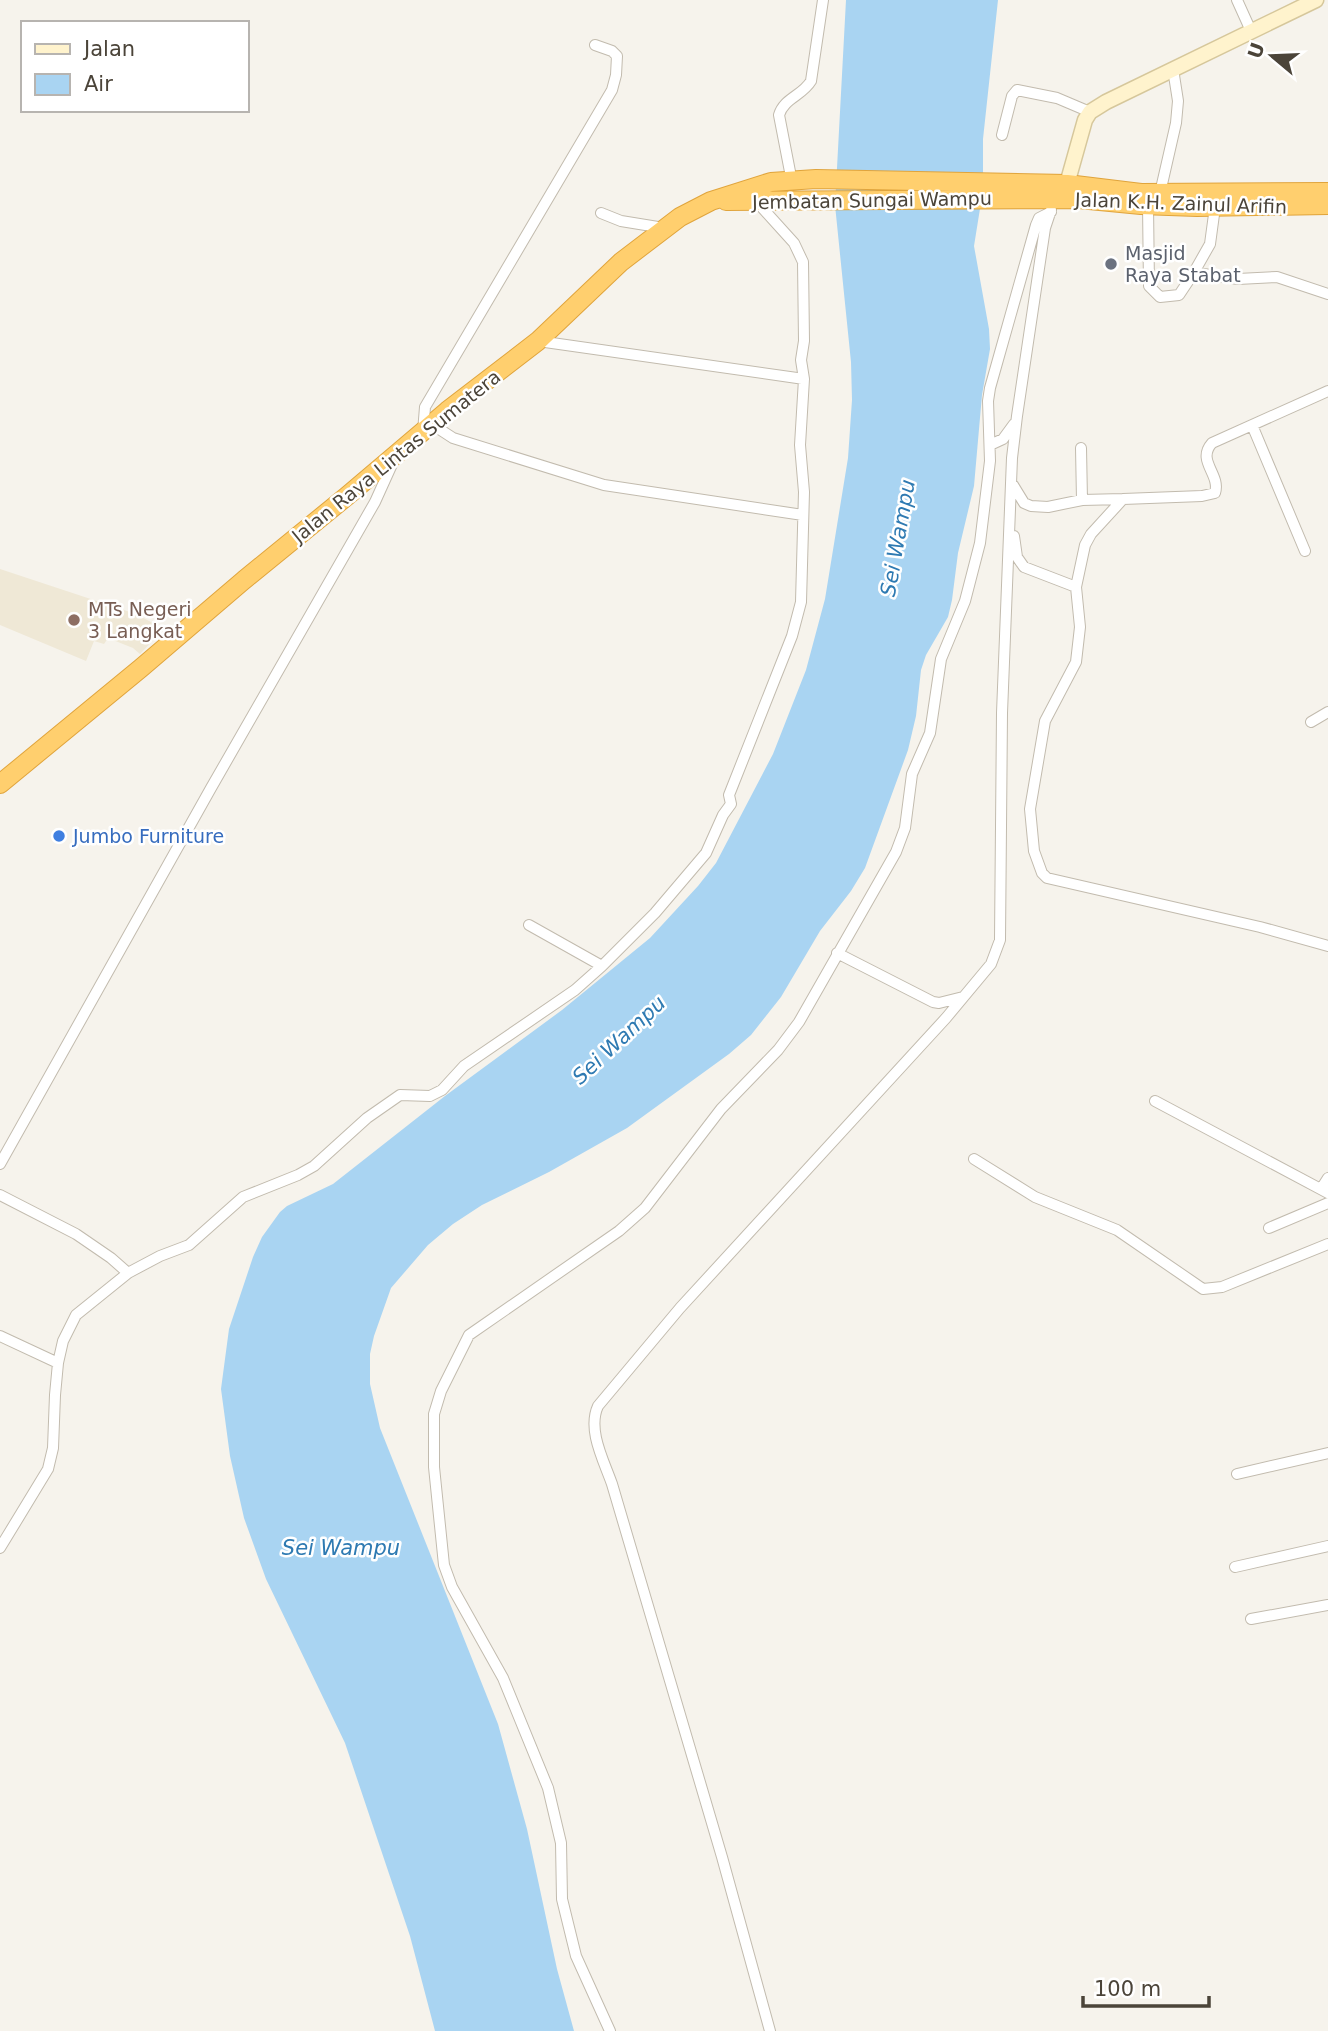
<svg xmlns="http://www.w3.org/2000/svg" width="1328" height="2031" font-family="'DejaVu Sans',sans-serif">
<style>
.education{fill:#efe8d6}
.water{fill:#a9d4f2}
.lines{fill:none;stroke-linecap:round;stroke-linejoin:round}
.street-casing{stroke:#c2bbae;stroke-width:12}
.secondary-casing{stroke:#d6c79b;stroke-width:17}
.highway-casing{stroke:#e0a43c;stroke-width:20}
.street{stroke:#fff;stroke-width:10}
.secondary{stroke:#fff3cd;stroke-width:14}
.highway{stroke:#ffcf6e;stroke-width:18}
.worship-dot{fill:#6b7280;stroke:#fff;stroke-width:2.5}
.education-dot{fill:#8d6e63;stroke:#fff;stroke-width:2.5}
.shop-dot{fill:#3f7fe0;stroke:#fff;stroke-width:2.5}
.labels{text-anchor:middle;dominant-baseline:central;stroke-width:5;stroke-linejoin:round;paint-order:stroke}
.street-label{font-size:19px;fill:#4b4439;stroke:#fff}
.worship-label{font-size:19px;fill:#5b616d;stroke:#fff;text-anchor:start}
.education-label{font-size:19px;fill:#785e54;stroke:#fff;text-anchor:start}
.shop-label{font-size:19px;fill:#366cbe;stroke:#fff;text-anchor:start}
.water-label{font-size:21px;font-style:italic;fill:#2e7ab2;stroke:#fff}
</style>
<rect width="100%" height="100%" fill="#f6f3ec"/>
<path class="education" d="M0 569 136 614 164 629 140 654 133 648 108 638 104 644 94 641 86 661 0 625Z"/>
<path class="water" d="M846 0H998L983 139V190L974 246 989 329 990 349 982 395 974 486 958 553 952 600 948 617 926 655 921 670 916 716 908 750 865 868 851 891 820 931 781 997 751 1035 729 1054 627 1128 549 1172 482 1205 453 1224 428 1245 391 1288 374 1336 370 1354V1384L380 1428 498 1724 527 1829 557 1969 574 2031H435L410 1936 345 1743 266 1579 244 1518 230 1456 221 1389 229 1329 253 1257 262 1237 280 1212 287 1206 333 1184 445 1096 562 1010 650 938 698 886 716 863 773 754 806 670 825 599 848 458 852 400 851 362 835 205Z"/>
<g class="lines">
<defs>
<path id="street" d="M1237 0 1251 31
M1002 135 1012 96 1017 90 1057 98 1090 112
M792 182 779 115C784 98 802 96 811 81L823 0
M1160 193 1176 123 1178 101 1173 69
M1148 205 1149 286 1160 297 1179 295 1193 274 1197 273 1238 279 1277 277 1328 294
M601 213 621 221 664 228
M1193 274 1210 244 1215 207
M538 341 804 379
M1328 391 1212 443C1196 461 1221 474 1215 493L1202 496 1123 499 1091 534 1085 545 1076 587 1080 627 1076 662 1045 721 1030 809 1034 851 1042 873 1047 878 1260 927 1328 946
M433 425 453 438 604 485 803 515
M1252 425 1305 551
M423 432 425 407 612 90 616 75 617 56 612 51 595 45
M990 445 1003 439 1014 424
M1081 448 1082 500
M1013 485 1024 503 1031 506 1048 507 1082 500 1123 499
M1014 536 1017 557 1024 567 1076 587
M1311 722 1328 712
M529 925 602 966 655 913 706 853 723 815 731 804 729 795 792 636 801 602 804 492 800 445 804 379 801 360 804 341 803 262 794 243 756 201
M837 953 933 1002 939 1003 963 997
M1155 1101 1328 1193
M974 1159 1035 1197 1117 1230 1203 1289 1222 1287 1328 1244
M0 1164 211 788 375 502 394 460
M1321 1189 1328 1178
M0 1195 76 1234 111 1258 128 1273
M1269 1228 1328 1203
M0 1336 58 1363
M1237 1474 1328 1453
M0 1548 48 1469 53 1448 55 1395 58 1363 63 1341 76 1315 128 1273 160 1256 189 1245 243 1197 298 1175 314 1166 367 1118 400 1095 430 1096 442 1090 464 1066 575 990 602 966
M1235 1567 1328 1546
M1251 1619 1328 1605
M610 2031 576 1956 562 1899 561 1843 548 1788 503 1678 452 1587 444 1565 434 1467V1414L441 1391 469 1335 619 1231 645 1208 721 1109 778 1050 799 1022 896 852 905 828 912 774 930 733 941 659 965 601 980 543 990 461 988 401 990 388 1036 225 1039 218 1051 212
M770 2031 722 1857 612 1484C604 1461 587 1430 598 1406L680 1308 946 1018 991 964 1000 940 1002 713 1012 458 1017 416 1045 228 1051 210"/>
<path id="secondary" d="M1067 184 1085 120 1090 112 1106 102 1316 0"/>
<path id="highway" d="M726 201 1079 199 1141 205 1197 207 1328 205
M0 784 141 668 244 580 347 496 447 411 538 341 621 262 680 217 711 201 771 182 816 179 1067 184 1141 193 1328 192"/>
</defs>
<use href="#street" class="street-casing"/>
<use href="#secondary" class="secondary-casing"/>
<use href="#highway" class="highway-casing"/>
<use href="#street" class="street"/>
<use href="#secondary" class="secondary"/>
<use href="#highway" class="highway"/>
</g>
<circle class="worship-dot" cx="1111" cy="264" r="7"/>
<circle class="education-dot" cx="74" cy="620" r="7"/>
<circle class="shop-dot" cx="59" cy="836" r="7"/>
<g class="labels">
<g class="street-label">
<text transform="translate(872 200) rotate(-1)">Jembatan Sungai Wampu</text>
<text transform="translate(1181 203) rotate(2)">Jalan K.H. Zainul Arifin</text>
<text transform="translate(396 456) rotate(-39)">Jalan Raya Lintas Sumatera</text>
</g>
<g class="worship-label">
<text x="1125" y="253">Masjid<tspan x="1125" dy="22">Raya Stabat</tspan></text>
</g>
<g class="education-label">
<text x="88" y="609">MTs Negeri<tspan x="88" dy="22">3 Langkat</tspan></text>
</g>
<g class="shop-label">
<text x="73" y="836">Jumbo Furniture</text>
</g>
<g class="water-label">
<text transform="translate(898 538) rotate(-80)">Sei Wampu</text>
<text transform="translate(619 1040) rotate(-43)">Sei Wampu</text>
<text x="341" y="1548">Sei Wampu</text>
</g>
</g>
<rect x="21" y="21" width="228" height="91" fill="#ffffff" stroke="#b7b4b0" stroke-width="2"/>
<rect x="35" y="44" width="35" height="10" fill="#fff3cd" stroke="#b7b4b0" stroke-width="2"/>
<text x="84" y="56" font-size="21" fill="#4b4439">Jalan</text>
<rect x="35" y="74" width="35" height="21" fill="#a9d4f2" stroke="#b7b4b0" stroke-width="2"/>
<text x="84" y="91" font-size="21" fill="#4b4439">Air</text>
<g transform="translate(1272 56) rotate(289)" stroke="#ffffff" stroke-width="5" paint-order="stroke">
<path d="M0-5L12 26L0 18L-12 26Z" fill="#4b4439"/>
<text y="-10" font-size="19" font-weight="bold" text-anchor="middle" fill="#4b4439">U</text>
</g>
<path d="M1083 1996v10h126v-10" fill="none" stroke="#4b4439" stroke-width="3.5"/>
<text x="1094" y="1996" font-size="21" fill="#4b4439" stroke="#ffffff" stroke-width="5" paint-order="stroke">100 m</text>
</svg>
